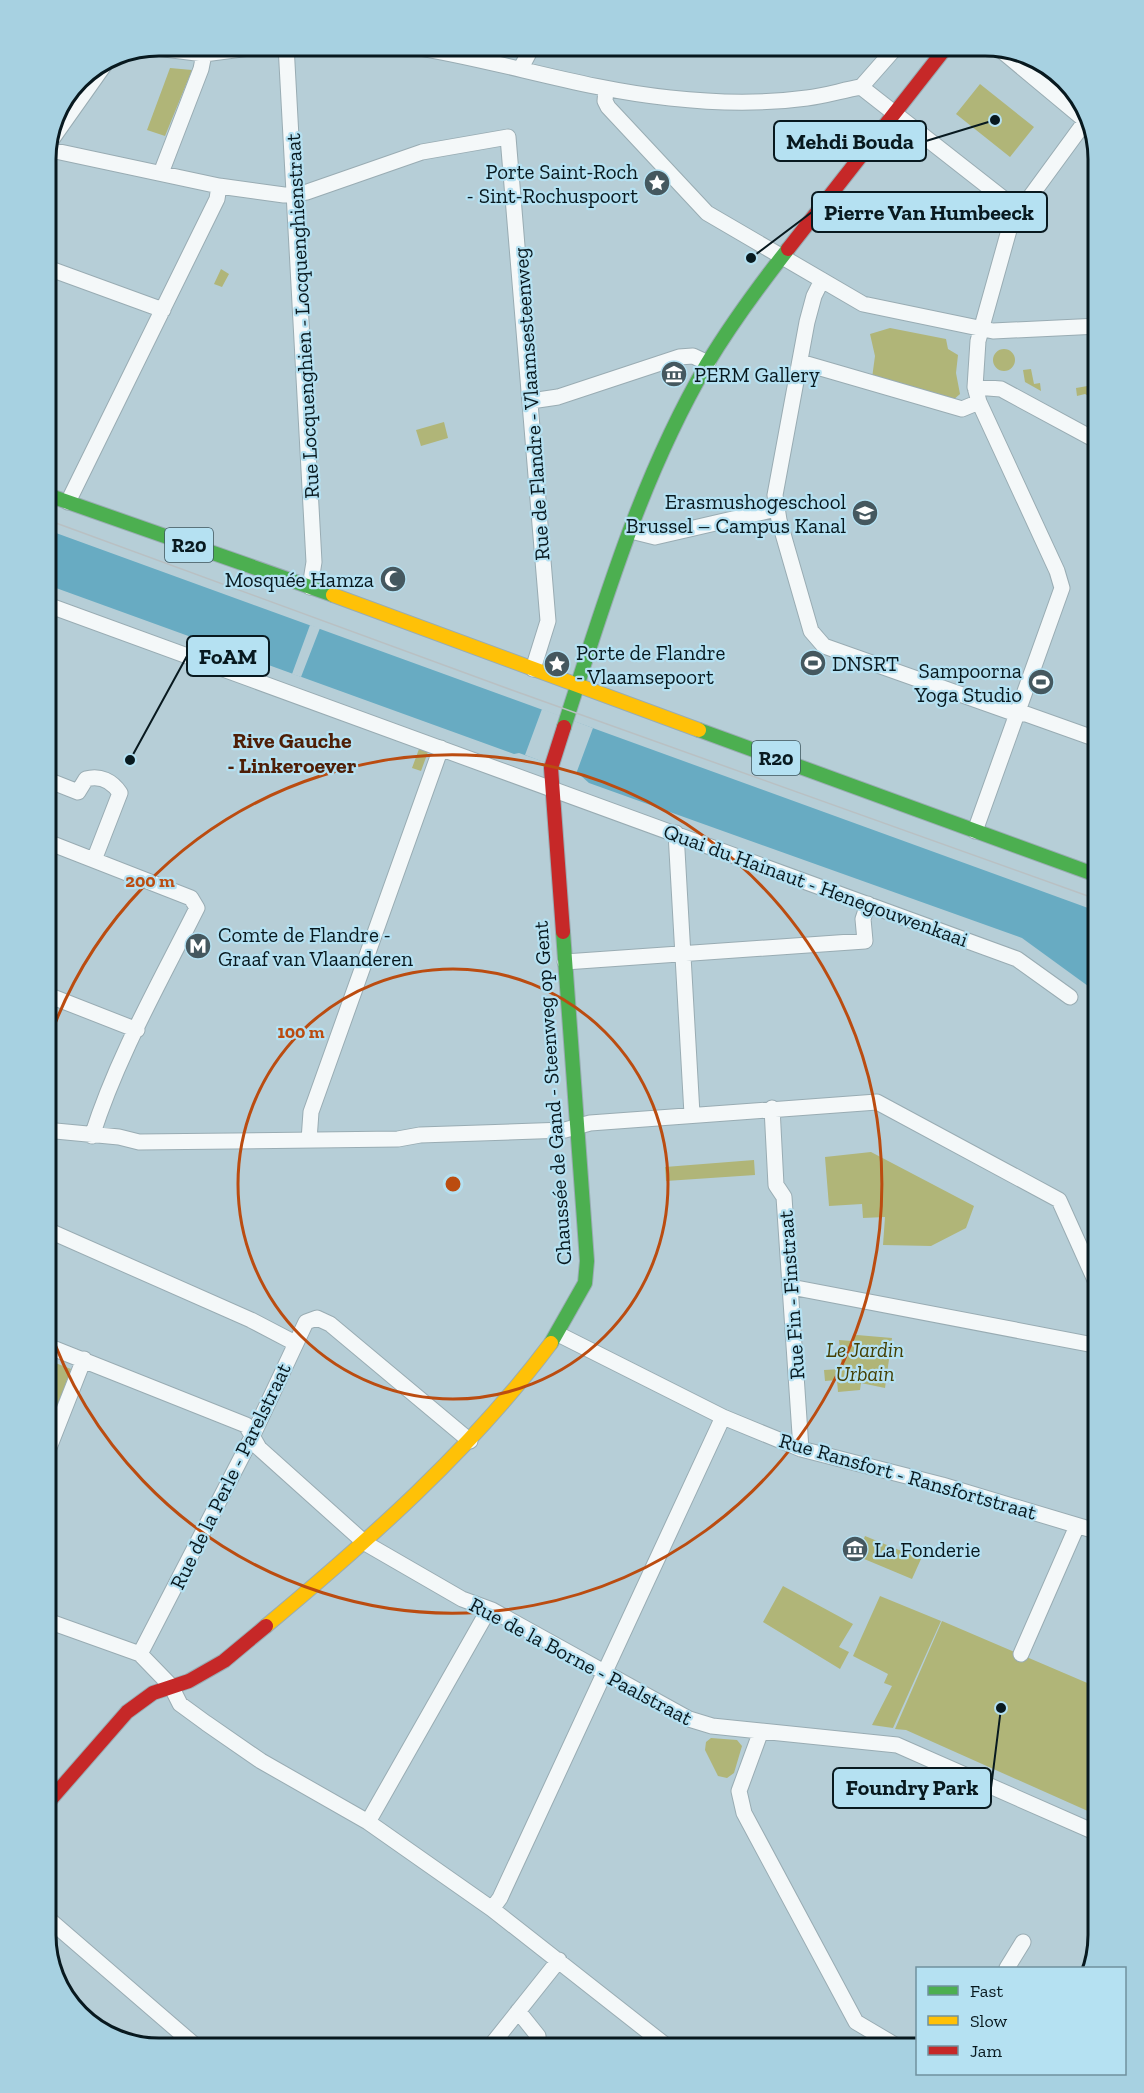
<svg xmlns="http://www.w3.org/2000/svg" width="1144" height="2093" font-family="'Zilla Slab',serif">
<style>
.green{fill:#b0b578}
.water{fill:#68abc2}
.pier{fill:#b6ced7}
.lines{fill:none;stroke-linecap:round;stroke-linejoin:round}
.street-casing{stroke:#99acb3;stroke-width:17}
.fast-casing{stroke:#99acb3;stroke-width:16}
.slow-casing{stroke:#99acb3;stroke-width:16}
.jam-casing{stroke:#99acb3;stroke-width:16}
.street{stroke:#f4f8f9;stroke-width:15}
.fast{stroke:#4caf50;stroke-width:14}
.slow{stroke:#ffc107;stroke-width:14}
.jam{stroke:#c62828;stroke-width:14}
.tram{stroke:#b9c0c3;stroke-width:1.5}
.ring{fill:none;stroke:#bb4c10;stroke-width:3}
.labels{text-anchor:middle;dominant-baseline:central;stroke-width:4.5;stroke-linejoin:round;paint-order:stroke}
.shield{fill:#b5e1f2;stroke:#3c555e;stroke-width:1.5}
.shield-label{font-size:20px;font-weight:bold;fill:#08191f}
.poi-label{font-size:21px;fill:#08191f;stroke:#b5e1f2;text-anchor:start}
.street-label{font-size:21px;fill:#08191f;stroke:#b5e1f2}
.park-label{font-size:21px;font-style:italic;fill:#433e02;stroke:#b5e1f2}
.neighbourhood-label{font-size:22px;font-weight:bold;fill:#4e1e06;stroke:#b5e1f2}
.rim{fill:none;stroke:#08191f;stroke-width:3}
.centre{fill:#bb4c10;stroke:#b5e1f2;stroke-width:3}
.ring-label{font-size:18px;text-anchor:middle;font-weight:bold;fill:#bb4c10;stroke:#b5e1f2;stroke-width:4.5;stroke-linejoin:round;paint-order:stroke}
.leader{fill:none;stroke:#08191f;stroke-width:2}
.callout-dot{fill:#08191f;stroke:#b5e1f2;stroke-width:2}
.callout{fill:#b5e1f2;stroke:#08191f;stroke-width:2}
.callout-label{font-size:22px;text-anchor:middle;font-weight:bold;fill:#08191f}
</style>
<rect width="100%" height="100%" fill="#b6ced7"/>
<path class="green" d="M170 68 192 70 165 136 147 130Z
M980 84 1034 127 1010 157 956 114Z
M221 269 229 274 222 287 214 284Z
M890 328 946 339 948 349 958 355 956 373 960 394 952 401 872 378 875 356 870 334Z
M993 360a11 11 0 1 1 22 0a11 11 0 1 1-22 0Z
M1031 369 1034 384 1040 383 1041 391 1025 382 1023 370Z
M1099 384V402L1085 394 1077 396 1076 388Z
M444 422 448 438 421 446 416 430Z
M419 749 428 752 421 771 412 768Z
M871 1152 974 1206 966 1228 931 1246 883 1245 885 1217 863 1218 862 1204 829 1206 825 1157Z
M754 1160 755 1175 666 1181 665 1167Z
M857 1335 892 1338 885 1388 861 1383 860 1390 838 1392 837 1380 825 1381 824 1370 842 1369 839 1340 852 1341 853 1336Z
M45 1359 71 1369 45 1440Z
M865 1536 921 1559 912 1579 857 1556Z
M783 1586 853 1624 839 1647 849 1652 840 1669 763 1622Z
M880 1596 941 1621 893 1728 872 1725 892 1686 884 1683 888 1674 853 1656Z
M942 1621 1099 1688V1816L906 1730 895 1729Z
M711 1738 737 1740 742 1746 734 1773 727 1778 718 1776 705 1750 706 1742Z"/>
<path class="water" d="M45 529 1099 912V994L1022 938 589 783 579 774 519 753 514 754 45 584Z"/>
<path class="pier" d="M310 625 320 628 301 677 292 674Z
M542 709 593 728 576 774 525 755Z"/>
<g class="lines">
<defs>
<path id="street" d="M286 45 314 562 310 587
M402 45C492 58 580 89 670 98 715 103 763 104 807 98 825 96 843 90 861 87
M898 45 861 87 1018 210
M996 46 1086 121
M149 47 204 54 272 45
M521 68 533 45
M606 89 605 101 608 107 707 213 863 304 993 331 1099 326
M46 149 219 186 284 195 307 192 422 152 508 137 548 621 533 669
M49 150 52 139 110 57
M161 173 201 69 204 54
M45 267 163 310
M822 280 814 296 807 322 775 495 779 520 811 631 824 646 1016 714H1026L1099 740
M800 362 962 409 979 402
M975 387 1001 389 1099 442
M531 401 558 397 679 357 693 356 708 363
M68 502 217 199 219 186
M631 531 655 537 776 509
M45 604 1017 959 1070 997
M45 779 78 792 86 779C100 775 112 781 120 793L94 860
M975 831 1062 588 1057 571 979 402 975 387 978 341 1011 223 1090 115
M676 833 692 1114
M45 841 191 898 197 908C160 982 117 1057 92 1136
M565 962 865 941 863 919 868 904
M45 994 137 1030
M772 1108 776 1185 784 1197 801 1449
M45 1130 119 1137 139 1142 398 1139 420 1135 565 1130 590 1123 877 1102 1059 1200 1099 1289
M309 1140 311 1112 441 748
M45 1229 251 1320 295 1343
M791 1287 1099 1346
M558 1334 723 1417 801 1449 942 1485 1099 1532
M45 1345 246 1425 259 1448 365 1543 462 1599 492 1610 689 1719 712 1726 897 1745 1099 1834
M45 1458 84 1359
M45 1620 140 1654 171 1686 180 1704 206 1723 261 1761 368 1822 492 1909 669 2048
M140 1654 252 1437 306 1322 317 1318 330 1324 470 1441
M1021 1654 1077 1526
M761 1731 739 1791 744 1813 856 2022 900 2048
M368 1822 489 1609
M492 1909 500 1898 723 1417
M45 1916 198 2048
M1007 1968 1023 1942
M518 2011 538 2036 539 2048
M489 2048 559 1960"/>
<path id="fast" d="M45 494 333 595
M564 727C604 603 641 477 707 364 731 324 759 286 788 249
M699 730 1099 876
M551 1343 585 1283 587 1261 563 932"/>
<path id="slow" d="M333 595 699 730
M266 1626C369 1540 470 1451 551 1343"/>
<path id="jam" d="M788 249 948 45
M563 932 551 768 564 727
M45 1806 127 1712 153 1693 189 1681 224 1661 266 1626"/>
</defs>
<use href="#street" class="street-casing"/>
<use href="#fast" class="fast-casing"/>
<use href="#slow" class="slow-casing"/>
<use href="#jam" class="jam-casing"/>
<use href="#street" class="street"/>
<use href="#fast" class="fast"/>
<use href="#slow" class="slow"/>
<use href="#jam" class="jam"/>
<path class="tram" d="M45 519 509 689 1099 900"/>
</g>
<g class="ring">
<circle cx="453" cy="1184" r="215"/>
<path d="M46 1048A429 429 0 1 1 46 1320"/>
</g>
<defs>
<symbol id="sight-disc" viewBox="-11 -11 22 22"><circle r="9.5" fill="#45585f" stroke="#b5e1f2"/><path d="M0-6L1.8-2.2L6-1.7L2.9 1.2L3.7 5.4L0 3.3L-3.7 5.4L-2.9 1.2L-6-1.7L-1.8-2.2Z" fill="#fff"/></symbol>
<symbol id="museum-disc" viewBox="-11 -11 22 22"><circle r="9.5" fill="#45585f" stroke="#b5e1f2"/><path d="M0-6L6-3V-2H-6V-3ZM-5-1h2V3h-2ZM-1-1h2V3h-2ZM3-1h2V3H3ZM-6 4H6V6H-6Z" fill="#fff"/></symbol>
<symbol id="university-disc" viewBox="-11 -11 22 22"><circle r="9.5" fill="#45585f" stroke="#b5e1f2"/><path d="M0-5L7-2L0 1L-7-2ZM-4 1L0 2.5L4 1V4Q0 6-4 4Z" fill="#fff"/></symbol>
<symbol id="mosque-disc" viewBox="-11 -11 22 22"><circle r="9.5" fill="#45585f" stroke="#b5e1f2"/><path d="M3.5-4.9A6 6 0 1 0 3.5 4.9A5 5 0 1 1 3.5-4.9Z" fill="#fff"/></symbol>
<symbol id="stadium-disc" viewBox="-11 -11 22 22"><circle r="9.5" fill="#45585f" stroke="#b5e1f2"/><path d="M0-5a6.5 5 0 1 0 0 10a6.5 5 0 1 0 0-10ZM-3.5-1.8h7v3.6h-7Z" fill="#fff"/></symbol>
<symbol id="metro-disc" viewBox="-11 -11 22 22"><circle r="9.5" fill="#45585f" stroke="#b5e1f2"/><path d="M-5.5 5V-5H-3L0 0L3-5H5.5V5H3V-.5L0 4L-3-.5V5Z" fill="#fff"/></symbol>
</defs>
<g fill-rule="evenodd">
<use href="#sight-disc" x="642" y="168" width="30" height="30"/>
<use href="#museum-disc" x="659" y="359" width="30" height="30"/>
<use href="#university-disc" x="850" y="498" width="30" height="30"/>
<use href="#mosque-disc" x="378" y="564" width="30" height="30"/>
<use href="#stadium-disc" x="798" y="648" width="30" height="30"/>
<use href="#sight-disc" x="542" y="649" width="30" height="30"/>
<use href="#stadium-disc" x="1026" y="667" width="30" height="30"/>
<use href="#metro-disc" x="183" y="931" width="30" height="30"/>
<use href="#museum-disc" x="840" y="1534" width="30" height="30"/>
</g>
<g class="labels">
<g class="shield">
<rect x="165" y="528" width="48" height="34" rx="4.5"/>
<rect x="752" y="741" width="48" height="34" rx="4.5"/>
</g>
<g class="shield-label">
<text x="189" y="545">R20</text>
<text x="776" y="758">R20</text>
</g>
<g class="poi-label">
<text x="638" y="171" text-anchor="end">Porte Saint-Roch<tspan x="638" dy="24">- Sint-Rochuspoort</tspan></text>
<text x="694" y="374">PERM Gallery</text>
<text x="846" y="501" text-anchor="end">Erasmushogeschool<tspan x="846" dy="24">Brussel – Campus Kanal</tspan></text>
<text x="374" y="579" text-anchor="end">Mosquée Hamza</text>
<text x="576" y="652">Porte de Flandre<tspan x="576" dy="24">- Vlaamsepoort</tspan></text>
<text x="832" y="663">DNSRT</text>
<text x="1022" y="670" text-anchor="end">Sampoorna<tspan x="1022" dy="24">Yoga Studio</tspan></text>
<text x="218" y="934">Comte de Flandre -<tspan x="218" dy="24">Graaf van Vlaanderen</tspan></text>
<text x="874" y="1549">La Fonderie</text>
</g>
<g class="street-label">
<text transform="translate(302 316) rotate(-93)">Rue Locquenghien - Locquenghienstraat</text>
<text transform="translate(531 404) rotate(-94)">Rue de Flandre - Vlaamsesteenweg</text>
<text transform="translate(816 885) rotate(20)">Quai du Hainaut - Henegouwenkaai</text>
<text transform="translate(552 1093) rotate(-94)">Chaussée de Gand - Steenweg op Gent</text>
<text transform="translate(791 1295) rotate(-94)">Rue Fin - Finstraat</text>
<text transform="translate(230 1476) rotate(-64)">Rue de la Perle - Parelstraat</text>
<text transform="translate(908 1476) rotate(16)">Rue Ransfort - Ransfortstraat</text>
<text transform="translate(581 1661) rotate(28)">Rue de la Borne - Paalstraat</text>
</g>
<g class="park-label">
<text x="865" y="1349">Le Jardin<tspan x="865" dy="24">Urbain</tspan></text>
</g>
<g class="neighbourhood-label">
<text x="292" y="740">Rive Gauche<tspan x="292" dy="25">- Linkeroever</tspan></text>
</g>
</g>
<path d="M0 0H1144V2093H0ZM159 56H985A103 103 0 0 1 1088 159V1935A103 103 0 0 1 985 2038H159A103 103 0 0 1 56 1935V159A103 103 0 0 1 159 56Z" fill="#a7d1e1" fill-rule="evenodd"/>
<path class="rim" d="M159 56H985A103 103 0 0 1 1088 159V1935A103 103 0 0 1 985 2038H159A103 103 0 0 1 56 1935V159A103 103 0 0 1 159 56Z"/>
<circle cx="453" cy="1184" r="9" class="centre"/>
<g class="ring-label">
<text x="150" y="887">200 m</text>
<text x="301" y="1038">100 m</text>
</g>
<path class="leader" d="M995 120L926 141M751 258L812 212M130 760L187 656M1001 1708L991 1788"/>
<g class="callout-dot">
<circle cx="995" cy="120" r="6"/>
<circle cx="751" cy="258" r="6"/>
<circle cx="130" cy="760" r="6"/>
<circle cx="1001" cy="1708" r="6"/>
</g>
<g class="callout">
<rect x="774" y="121" width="152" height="40" rx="6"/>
<rect x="812" y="192" width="235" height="40" rx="6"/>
<rect x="187" y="636" width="82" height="40" rx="6"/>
<rect x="833" y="1768" width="158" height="40" rx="6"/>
</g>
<g class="callout-label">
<text x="850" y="149">Mehdi Bouda</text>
<text x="929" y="220">Pierre Van Humbeeck</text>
<text x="228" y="664">FoAM</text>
<text x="912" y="1795">Foundry Park</text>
</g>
<rect x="916" y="1967" width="210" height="108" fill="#b5e1f2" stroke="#70919e" stroke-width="1.5"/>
<rect x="928" y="1986" width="30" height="9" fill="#4caf50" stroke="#70919e" stroke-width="1.5"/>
<text x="970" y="1997" font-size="18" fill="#08191f">Fast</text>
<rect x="928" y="2016" width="30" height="9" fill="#ffc107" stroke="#70919e" stroke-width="1.5"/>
<text x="970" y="2027" font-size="18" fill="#08191f">Slow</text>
<rect x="928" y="2046" width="30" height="9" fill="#c62828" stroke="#70919e" stroke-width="1.5"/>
<text x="970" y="2057" font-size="18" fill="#08191f">Jam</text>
</svg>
